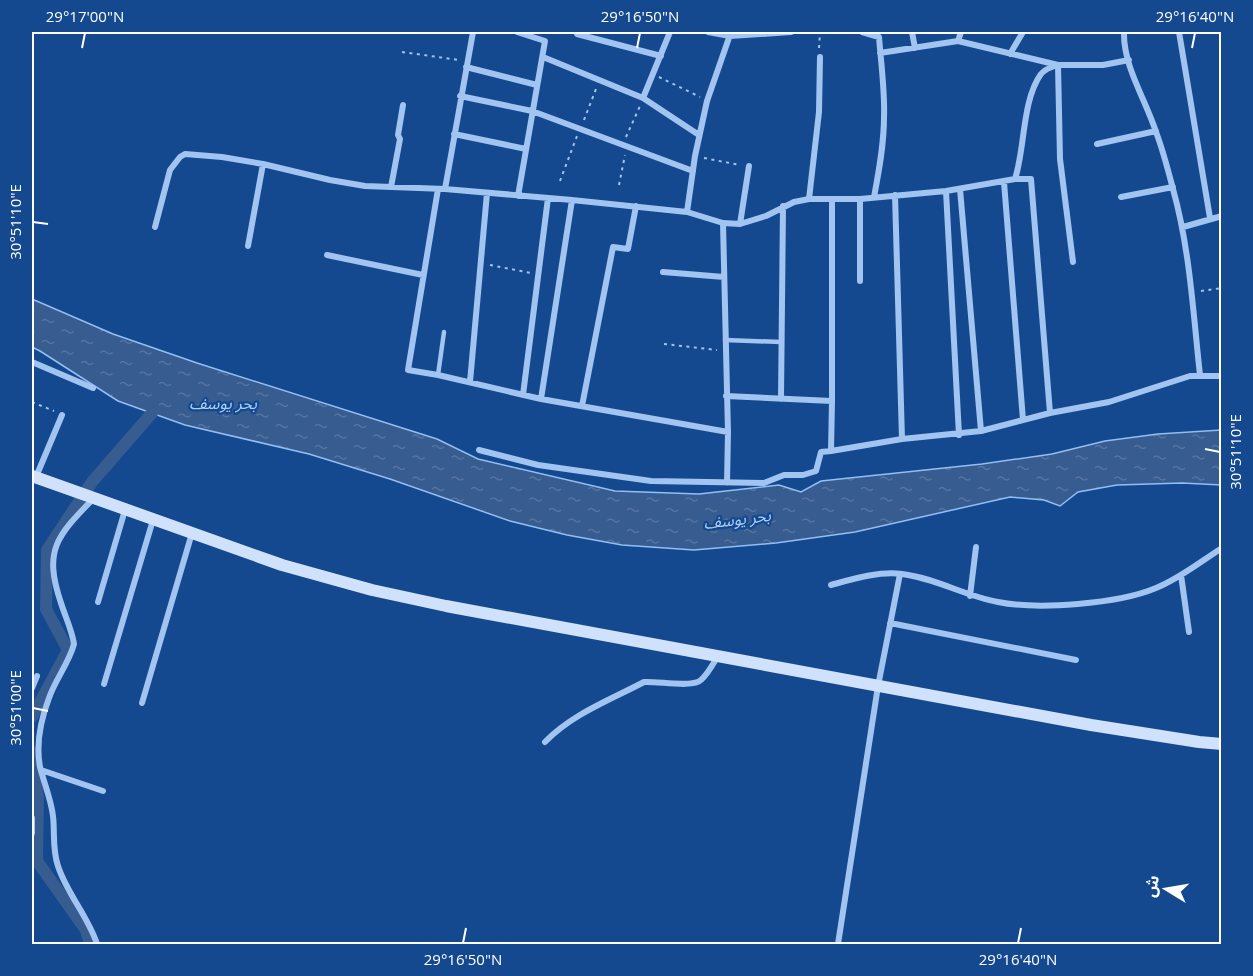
<svg xmlns="http://www.w3.org/2000/svg" width="1253" height="976" font-family="'Open Sans','Noto Sans Arabic',sans-serif">
<style>
.water{fill:url(#water-ripples);stroke:#93bef3;stroke-width:1.5}
.lines{fill:none;stroke-linecap:round;stroke-linejoin:round}
.canal{stroke:#375c90;stroke-width:12}
.path{stroke:#a1c4f0;stroke-width:2;stroke-dasharray:3 4.5;stroke-linecap:butt}
.lane{stroke:#a1c4f0;stroke-width:4.5}
.street{stroke:#a1c4f0;stroke-width:6}
.secondary{stroke:#cfe1fb;stroke-width:12}
.ticks{fill:none;stroke:#fff;stroke-width:2}
.labels{text-anchor:middle;dominant-baseline:central;stroke-width:4.5;stroke-linejoin:round;paint-order:stroke}
.water-label{font-size:16px;font-style:italic;fill:#adcef7;stroke:#15498f}
.neatline{fill:none;stroke:#fff;stroke-width:2}
.ticks-label{font-size:15px;text-anchor:middle;fill:#fff}
</style>
<defs>
<pattern id="water-ripples" width="26" height="14" patternUnits="userSpaceOnUse" patternTransform="scale(1.5)"><rect width="26" height="14" fill="#375c90"/><path d="M2 4q2-2 4 0t4 0M15 11q2-2 4 0t4 0" fill="none" stroke="#5574a1"/></pattern>
</defs>
<rect width="100%" height="100%" fill="#15498f"/>
<path class="water" d="M32 299 113 334 197 363 437 439 478 459 615 491 699 494 779 485 801 492 821 481 982 464 1052 454 1105 441 1158 434 1221 430V485L1182 483 1117 485 1078 492 1060 506 1044 500 1010 497 855 532 776 543 694 550 622 545 567 535 510 521 390 479 309 454 185 425 118 401 40 351 32 347Z"/>
<g class="lines">
<path class="canal" d="M32 717 68 650 46 609 47 550 92 482 152 413
M32 751 38 798 37 861 86 930 90 944"/>
<path class="path" d="M819 48 820 32
M402 52 459 60
M659 77 700 97
M584 120 596 89
M626 137 640 106
M704 158 740 165
M560 181 577 136
M619 185 625 155
M490 265 531 273
M1201 291 1222 288
M664 344 717 350
M32 402 54 411"/>
<path class="lane" d="M725 340 781 342
M438 375 444 332"/>
<path class="street" d="M517 32 545 41 518 196
M708 32 730 36 791 32
M862 32 879 37C881 63 885 91 884 117 884 144 879 171 874 197
M912 32 915 48
M1124 32C1123 66 1146 100 1156 132 1163 150 1168 170 1173 189 1190 250 1193 312 1200 375
M1179 32 1210 218
M577 34 661 56
M958 41 961 32
M880 53 958 41 1058 65H1103L1129 60
M1010 54 1023 32
M543 57 643 98 699 135
M1058 65 1060 159 1073 262
M466 67 537 85
M460 96 532 111 693 171
M643 98 670 32
M454 134 526 149
M1097 144 1156 131
M1015 179C1025 149 1022 100 1041 74 1045 69 1051 67 1057 65
M1004 182 1023 420
M391 187 400 139 398 135 403 105
M438 189 408 370 438 375 541 399 728 432
M445 189 473 32
M960 189 981 431
M946 191 959 435
M895 195 902 439
M1121 197 1173 187
M809 199 819 112 820 57
M687 212 695 156 707 101 731 32
M723 223 728 432 727 483
M740 224 749 166
M155 227 170 170 180 157 185 154 222 157 263 164 330 180 365 186 445 189 572 200 687 212 723 223 740 224 766 216 794 202 809 199H860L946 191 1015 179H1031L1050 413
M1183 227 1222 216
M248 246 263 164
M327 255 423 275
M663 272 724 277
M860 281V199
M32 362 93 388
M470 382 487 193
M523 395 548 198
M726 396 832 401V199
M541 399 572 200
M781 399 783 206
M582 406 613 247 628 249 636 206
M479 450 538 465 651 481 764 483 784 475H803L816 471 821 452 831 451 832 401
M831 451 902 439 981 431 1050 413 1109 402 1190 376H1222
M36 477 62 415
M93 499C57 536 43 550 61 603 65 616 72 630 74 644 69 663 55 680 49 698 41 719 36 745 40 767 44 783 51 799 53 816 55 833 52 849 58 866 67 894 88 916 97 944
M1181 575 1189 632
M831 585C853 579 879 571 902 574 935 578 965 596 998 602 1038 610 1118 604 1156 588 1179 579 1200 562 1222 548
M970 596 976 547
M98 602 125 510
M890 623 1076 660
M104 684 153 520
M32 688 37 676
M142 703 192 533
M545 742C572 714 610 700 644 682 658 681 693 688 701 680 708 674 713 664 718 656
M41 770 103 791
M32 818V833
M838 944 878 686 900 574"/>
<path class="secondary" d="M32 476 282 565 372 590 446 606 1091 725 1199 742 1222 744"/>
</g>
<path class="ticks" d="M82 48 85 33M637 48 640 33M1192 48 1195 33M33 222 48 224M1205 449 1220 452M33 708 48 711M463 943 466 928M1018 943 1021 928"/>
<g class="labels">
<g class="water-label">
<text x="223" y="403">بحر يوسف</text>
<text transform="translate(737 519) rotate(-7)">بحر يوسف</text>
</g>
</g>
<rect width="1253" height="976" fill="none" stroke="#15498f" stroke-width="66"/>
<g transform="translate(1166 889) rotate(281)" stroke="#15498f" stroke-width="4.5" paint-order="stroke">
<path d="M0-4.5L10 22L0 15L-10 22Z" fill="#ffffff"/>
<text y="-9" font-size="16" font-weight="bold" text-anchor="middle" fill="#ffffff">ش</text>
</g>
<rect x="33" y="33" width="1187" height="910" class="neatline"/>
<g class="ticks-label">
<text x="85" y="22">29°17'00"N</text>
<text x="640" y="22">29°16'50"N</text>
<text x="1195" y="22">29°16'40"N</text>
<text transform="translate(16 222) rotate(-90)" y="5">30°51'10"E</text>
<text transform="translate(1236 452) rotate(-90)" y="5">30°51'10"E</text>
<text transform="translate(16 708) rotate(-90)" y="5">30°51'00"E</text>
<text x="463" y="965">29°16'50"N</text>
<text x="1018" y="965">29°16'40"N</text>
</g>
</svg>
